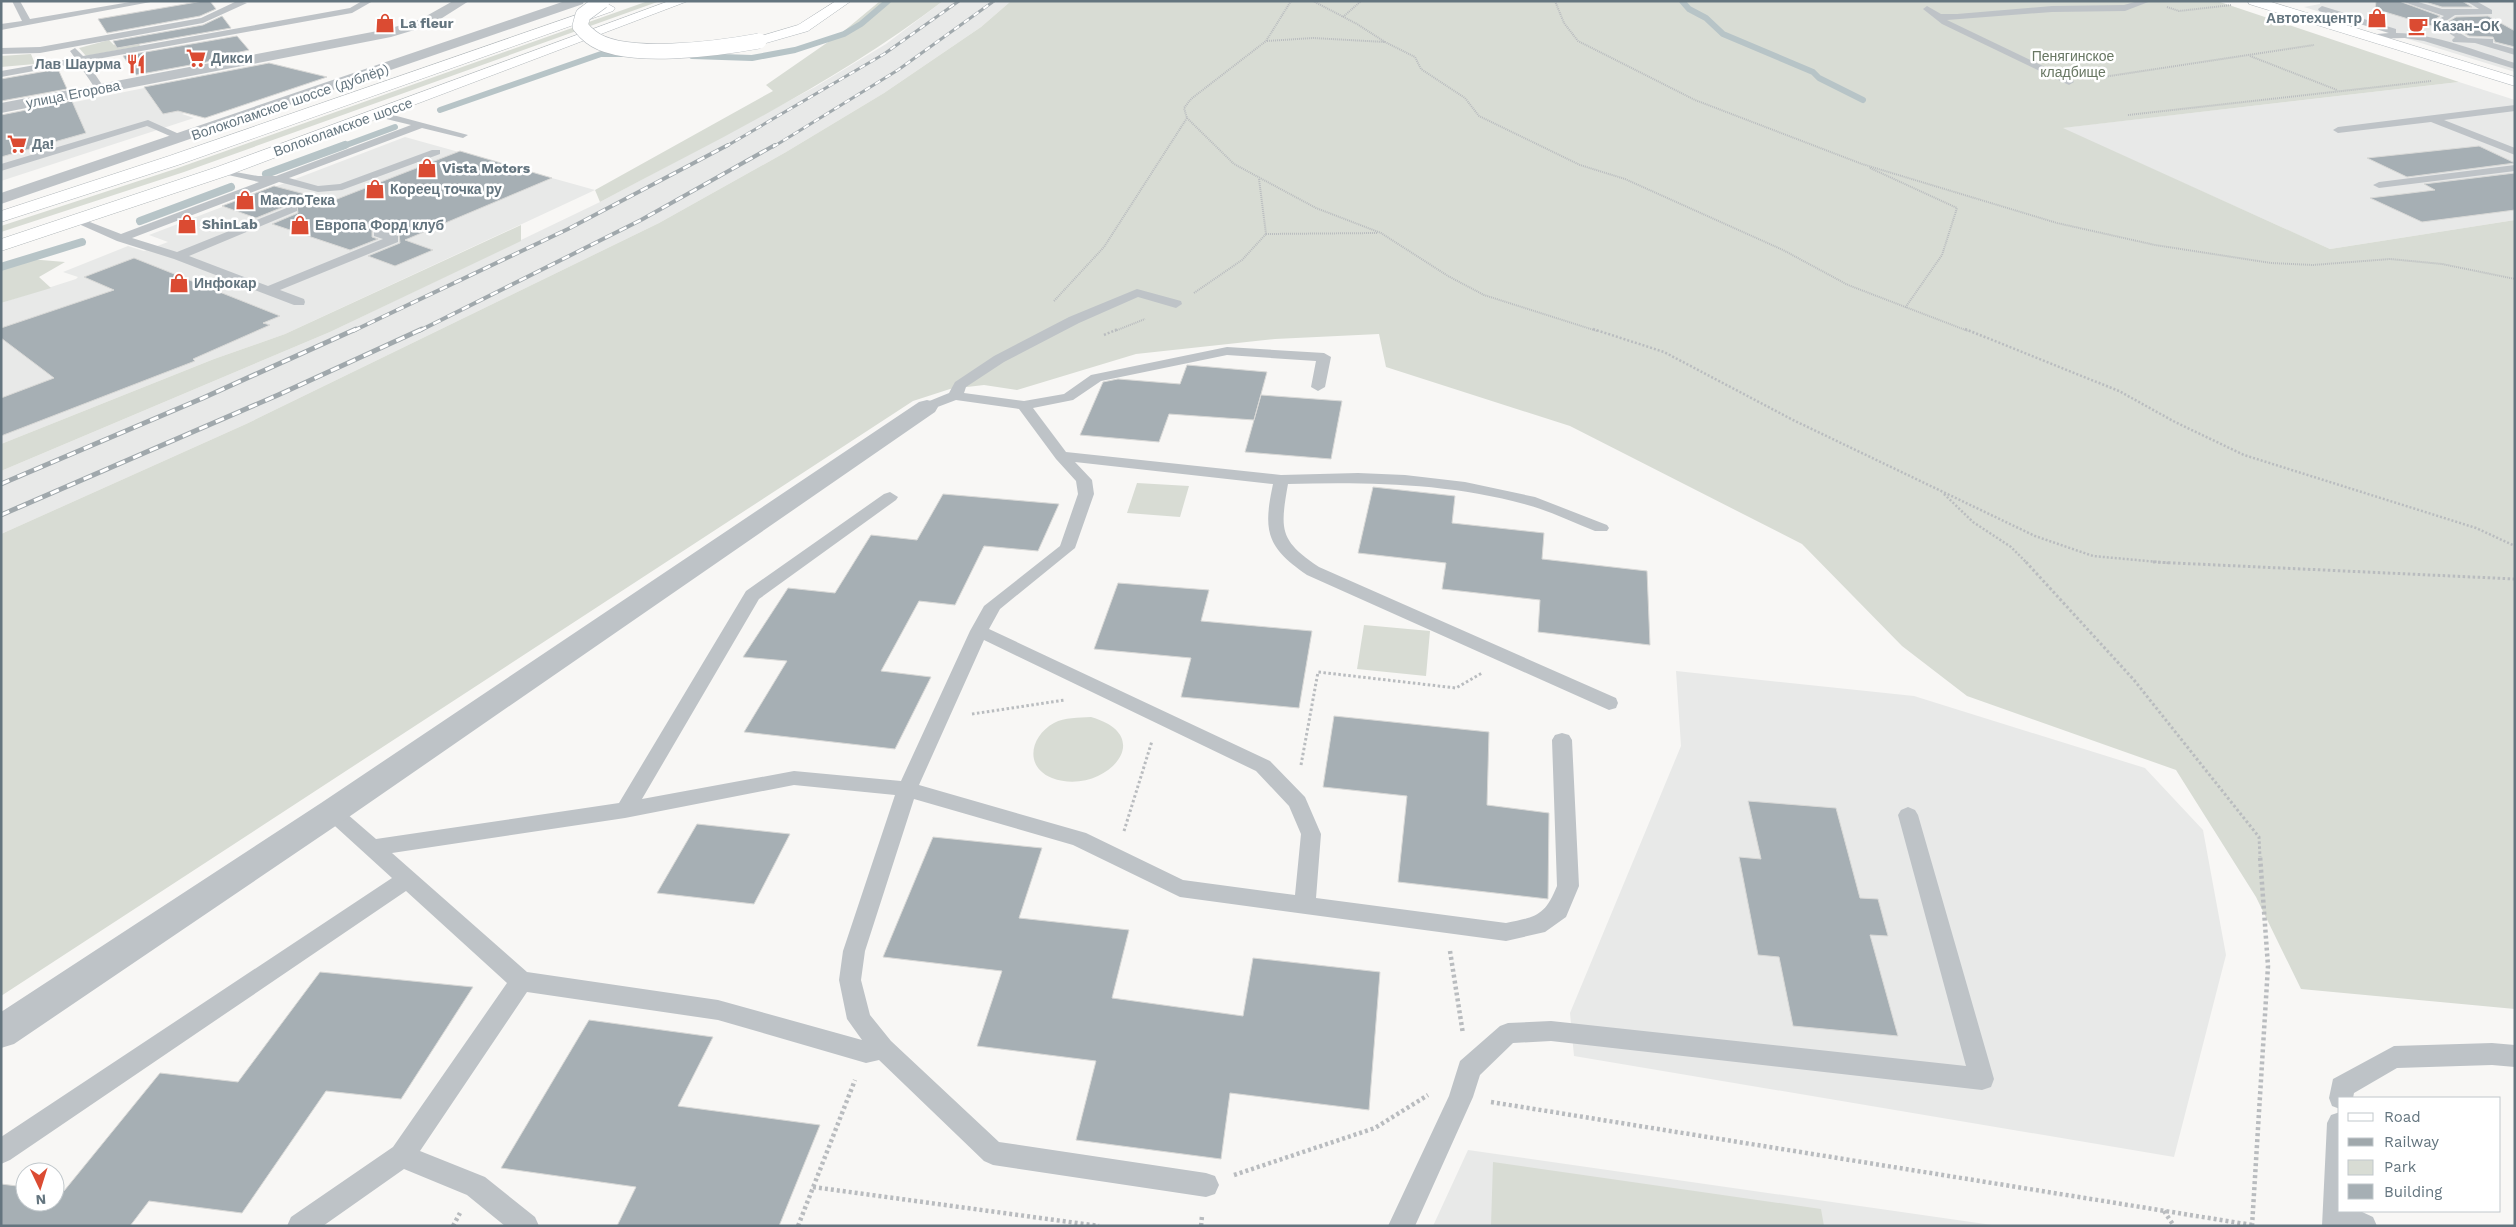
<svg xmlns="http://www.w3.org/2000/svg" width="2516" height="1227" font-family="'Work Sans',sans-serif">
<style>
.built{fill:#e8e9e8}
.green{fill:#d8dcd4}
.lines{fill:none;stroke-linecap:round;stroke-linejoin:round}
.stream-far1{stroke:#b7c4c7;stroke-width:6}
.stream{stroke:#b7c4c7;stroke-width:8}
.building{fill:#a6afb4;stroke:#d9d9d7}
.secondary-casing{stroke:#b1b7bb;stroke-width:1}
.primary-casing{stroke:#b2b8bb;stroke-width:1}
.path-far3{stroke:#b9bcbf;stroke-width:2;stroke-dasharray:1 1;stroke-linecap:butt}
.path-far2{stroke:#b9bcbf;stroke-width:2.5;stroke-dasharray:2 2;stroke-linecap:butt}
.path-far1{stroke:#b9bcbf;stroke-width:3;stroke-dasharray:2.5 2.5;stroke-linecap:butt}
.path{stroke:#b9bcbf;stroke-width:4.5;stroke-dasharray:3 3;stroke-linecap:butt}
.service{fill:#bec3c7;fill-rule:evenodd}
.minor{fill:#bec3c7;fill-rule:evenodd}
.tertiary{fill:#bec3c7;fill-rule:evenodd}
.secondary{fill:#fff;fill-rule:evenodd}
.primary{fill:#fff;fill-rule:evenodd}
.rail-far2-casing{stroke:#a0a8ac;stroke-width:3}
.rail-far1-casing{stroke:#a0a8ac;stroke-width:4}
.rail-casing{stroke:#a0a8ac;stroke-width:5}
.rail-far2{stroke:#fff;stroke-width:2;stroke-dasharray:6;stroke-linecap:butt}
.rail-far1{stroke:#fff;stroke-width:2.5;stroke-dasharray:8;stroke-linecap:butt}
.rail{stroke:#fff;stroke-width:3;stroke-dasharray:9;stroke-linecap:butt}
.secondary-bridge-casing{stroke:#b1b7bb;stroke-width:16;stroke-linecap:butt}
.secondary-bridge{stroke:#fff;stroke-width:15}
.labels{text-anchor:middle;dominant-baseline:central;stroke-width:5;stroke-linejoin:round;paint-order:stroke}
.far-poi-label{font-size:14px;font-weight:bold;fill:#64757f;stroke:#fff;text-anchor:start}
.far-park-label{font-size:14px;fill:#687763;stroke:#fff}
.far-street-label{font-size:14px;fill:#64757f;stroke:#fff}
</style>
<rect width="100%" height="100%" fill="#f8f7f5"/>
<path class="built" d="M943 1H1011L981 27 884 93 786 152 659 223 246 424 1 534V471L330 332 600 202 815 87 886 44Z
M2320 1H2515V72L2304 7 2320 4Z
M2459 82 2515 100V220L2330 249 2061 128Z
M154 86 198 108 182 114 194 118 1 181V117Z
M405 137 595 190 285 334 214 359 1 444V303L76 279 78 277 63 272 128 246 144 251 168 242 149 235Z
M1676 671 1914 696 2145 768 2203 830 2226 955 2174 1157 1574 1056 1570 1013 1681 746Z
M1468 1150 1999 1226H1433Z"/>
<path class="green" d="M648 1H660L184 172 1 232V226L175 169Z
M880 1H943C837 82 717 140 600 202L595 190 773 91 766 85 844 31Z
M1011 1H2217L2459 82 2063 128 2330 249 2515 220V1009L2301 989 2256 897 2176 770 1967 696 1902 646 1802 544 1570 426 1386 367 1379 334 1275 339 1136 354 1017 390 984 385 950 389 913 401 1 996V534L246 424 659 223 786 152 884 93 981 27Z
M109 40 114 45 137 41 140 46 86 56 79 48Z
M31 54 35 64 1 67V56Z
M521 225V241L330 332 1 471V444L214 359 285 334Z
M29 259 65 262 39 277 51 288 1 303V268Z
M1137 483 1189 486 1180 517 1127 513Z
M1364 625 1430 631 1426 676 1357 669Z
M1091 717C1161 737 1102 797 1052 778 1024 767 1030 736 1054 723 1065 717 1078 718 1091 717Z
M1493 1162 1821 1209 1824 1226H1491Z"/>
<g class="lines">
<path class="stream-far1" d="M1682 1 1689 9 1706 18 1723 34 1813 72 1819 78 1863 100
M692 56 752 58 795 50 844 34 861 24 888 1
M440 110 601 54H628
M341 147 395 127"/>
<path class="stream" d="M266 174 345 145
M140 221 231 187
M1 267 82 242"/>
</g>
<path class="building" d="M203 1H210L216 9 200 16 107 33 98 19Z
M2376 1H2399L2440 16 2431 22 2435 27 2375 9Z
M2422 1H2462L2472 7H2442Z
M222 16 231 28 117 48 113 41 203 25Z
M2488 16 2515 31V47L2495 42 2493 37 2469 36 2446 23 2456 17Z
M237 36 249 50 231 54 239 56 136 75 123 56Z
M269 63 327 77 205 118 178 111 163 114 144 87Z
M58 69 67 89 1 101V79Z
M72 101 86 133 1 157V115Z
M2479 146 2515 163 2407 177 2367 158Z
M460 151 552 178 405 240 433 250 395 266 368 256 400 243 399 234 379 227 372 230V237L378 239 350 250 272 224 298 213 297 205H288L256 218 222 206 274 186 332 201Z
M2515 173V210L2422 222 2370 198 2435 190 2424 184Z
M134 258 280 316 263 323 270 325 193 359 195 361 1 436V398L54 378 1 338V328L114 290 84 277Z
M1187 365 1267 372 1254 420 1169 414 1159 442 1080 435 1103 382 1118 379 1180 384Z
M1261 395 1342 401 1331 459 1245 452Z
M1373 487 1455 496 1452 523 1544 533 1542 559 1647 571 1650 645 1538 632 1540 600 1442 589 1446 563 1358 553Z
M943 494 1059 504 1038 551 984 546 955 605 919 601 881 671 931 677 895 749 744 732 787 661 743 657 788 588 835 593 871 535 917 540Z
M1118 583 1209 590 1201 621 1312 631 1299 708 1181 697 1191 658 1094 649Z
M1334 716 1489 732 1487 805 1549 813 1548 899 1398 882 1407 796 1323 787Z
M1748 801 1836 808 1860 898 1878 899 1888 936 1870 935 1898 1036 1793 1026 1779 957 1758 955 1739 857 1761 859Z
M697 824 790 834 754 904 657 893Z
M933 837 1042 848 1019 918 1129 930 1112 998 1243 1016 1253 958 1380 972 1369 1110 1230 1093 1221 1159 1076 1140 1096 1061 977 1046 1002 971 883 957Z
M320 972 473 987 401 1099 326 1091 242 1213 149 1201 130 1226H1V1184L25 1187V1202H55V1190L64 1191 160 1073 238 1082Z
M589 1020 713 1037 678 1106 820 1125 779 1226H617L636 1187 501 1168Z"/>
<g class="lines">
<defs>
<path id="secondary" d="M836 1H851L808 31 759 45 752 41 754 38 798 25Z
M2248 1H2268L2515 77V86L2249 4Z"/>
<path id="primary" d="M669 1H688L229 175 1 251V239L217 167Z
M608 4 615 8 613 11 181 164 1 222V211L169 156Z"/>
</defs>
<use href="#secondary" class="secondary-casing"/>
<use href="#primary" class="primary-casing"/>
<path class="path-far3" d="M1291 1 1266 41 1191 99 1184 108 1187 118 1234 164 1316 208 1381 233 1448 276 1484 295 1597 331
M1313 1 1357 24 1385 42
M1555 1 1564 23 1578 41 1695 100 1862 164 2057 223 2155 245 2271 263 2313 265 2390 259 2442 264 2515 279
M2167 7 2179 11 2232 5
M1343 17 1361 1
M1267 41 1313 38 1385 42 1415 57 1421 69 1465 98 1479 116 1580 165 1625 179 1783 250 1848 285 1968 331
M2250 56 2337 90
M2090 79 2314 45
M2128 115 2431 81
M1870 168 1957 208 1942 255 1905 308
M1266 234 1378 233
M1194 293 1242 260 1266 234 1259 179
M1054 301 1104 247 1187 118
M1115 331 1145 319"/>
<path class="path-far2" d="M1593 329 1664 352 1793 420 2035 536 2093 556 2169 563
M1965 329 2119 391 2175 422 2244 455 2476 528 2515 546
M1104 335 1118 329
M1944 494 1973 522 2011 547 2027 563"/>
<path class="path-far1" d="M2026 562 2134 680 2259 837 2260 857
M2153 562 2515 579
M972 714 1065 700
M1301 765 1318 672 1456 688 1482 673
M1124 831 1152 741"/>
<path class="path" d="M1450 951 1463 1034
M1491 1102 2252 1225
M1234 1175 1375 1128 1428 1095
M813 1187 1099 1226
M2164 1211 2174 1226
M453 1226 460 1213
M798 1226 855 1080
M1201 1226 1202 1216
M2252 1226 2268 966 2260 856"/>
<path class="service" d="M12 1H20L30 19 136 1H156L1 30V24L22 21Z
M237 1 247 3 203 23 40 53 1 54V48L40 47 201 18Z
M362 1H373L352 13 86 61 105 89 100 92 97 91 78 63 1 77V71L75 58 70 51 75 48 83 56 350 8Z
M2138 1H2151L2125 11 2052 12 1947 20 2072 80 2074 82 2069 85 1942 24 1923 9 1927 6 1941 14H1957L2052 6 2124 5Z
M2401 1H2415L2442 9H2479L2466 1H2476L2492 10V14L2455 15 2443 23 2468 38 2493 39V43L2515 49V55L2475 43 2453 42 2452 40 2455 37 2433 23 2444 16Z
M2322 6 2396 29V33C2437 34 2476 51 2515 63V69L2424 41 2405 38 2365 39V35L2389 33 2319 11 2318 9Z
M2515 105V111L2444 120 2515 148V155L2431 122 2338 133 2333 130 2338 127Z
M378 111 468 135 463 138 422 128 289 178 318 186 340 184 432 150H440V154L342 190 318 192 279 182 132 238 177 252 289 207H297V211L189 256 268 286 383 239 374 236V230L378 229 398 236V242L280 290 304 299 305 302 304 305H294L174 259 117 241 72 221 74 219H82L121 234 259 182 219 173V169L258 176H276L411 125 374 116V112Z
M148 120 188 138 183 141 179 140 147 126 1 171V164Z
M2515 165V171L2379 188 2373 185 2379 182Z
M1137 289 1181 301 1182 304 1176 308 1138 297 1079 323 1004 362 966 387 964 393 1024 401 1064 394 1091 375 1227 347 1324 353 1331 357 1325 387 1318 391 1311 387 1316 361 1227 355 1101 381 1073 400 1033 408 1066 452 1281 475 1358 473 1405 475 1465 482 1535 497 1607 525 1609 528 1607 531H1595C1572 522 1548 510 1524 504 1447 483 1367 482 1288 484 1280 530 1279 540 1319 567L1616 698 1618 703 1616 708 1609 710 1307 575C1266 547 1263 531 1273 484L1075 462 1092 480 1094 494 1075 548 1000 609 989 629 1270 761 1305 797 1321 834 1316 898 1506 923C1536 917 1545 916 1557 886L1552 740 1555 735 1562 733 1569 735 1572 740 1579 886 1566 917 1545 932 1506 941 1180 897 1073 845 914 799 865 951 861 980 870 1015 891 1041 999 1142 1206 1173 1215 1176 1219 1185 1215 1194 1206 1197 993 1165 984 1161 879 1060 866 1063 718 1020 527 992 420 1151 485 1177 535 1217 539 1226H505L467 1195 404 1169 323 1226H287L291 1217 393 1147 507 983 406 891 10 1160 1 1164V1137L392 878 325 817 322 812 325 807 332 804 339 807 376 839 619 803 746 591 884 494 890 492 898 497 896 500 759 599 642 799 794 771 901 781 970 631 984 606 1060 546 1078 494 1076 481 1056 459 1019 409 956 400 927 411 920 407 922 404 949 393 955 382 994 356 1069 317ZM984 640 1256 771 1289 806 1301 834 1295 895 1183 880 1086 833 919 785ZM794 785 895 795 843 951 839 980 847 1019 862 1040 718 1000 527 972 392 853 625 818Z
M1908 807 1915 810 1918 815 1994 1079 1991 1087 1982 1090 1551 1041 1513 1043 1480 1075 1473 1097 1415 1226H1388L1449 1096 1460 1061 1500 1026 1508 1023 1551 1021 1966 1066 1898 815 1901 810Z
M2492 1043 2515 1045V1067L2492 1065 2397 1068 2354 1093 2353 1098H2340V1109L2332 1106 2329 1098 2333 1079 2394 1046Z
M2340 1112V1211H2360L2373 1217 2377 1226H2322L2327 1123 2331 1115Z"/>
<path class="minor" d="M453 1H469L431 25 391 37 1 113V103L388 29 421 19Z
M927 400 935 402 938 407 935 412 343 821 14 1044 1 1048V1012L321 803 919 402Z"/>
<path class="tertiary" d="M565 1H584L583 4 1 204V193Z"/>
<use href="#secondary" class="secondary"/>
<use href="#primary" class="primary"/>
<defs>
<path id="rail-far2" d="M725 147 884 54 959 1
M773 147 898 70 994 1"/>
<path id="rail-far1" d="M353 331 568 229 728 145
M419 331 641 220 775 145"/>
<path id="rail" d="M1 484 203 398 356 329
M1 515 278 395 422 329"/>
</defs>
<use href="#rail-far2" class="rail-far2-casing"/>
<use href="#rail-far1" class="rail-far1-casing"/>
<use href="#rail" class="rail-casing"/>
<use href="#rail-far2" class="rail-far2"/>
<use href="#rail-far1" class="rail-far1"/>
<use href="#rail" class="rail"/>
<defs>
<path id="secondary-bridge" d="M602 1 583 15 580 26C583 30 587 34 591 37 622 62 721 48 759 41"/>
</defs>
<use href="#secondary-bridge" class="secondary-bridge-casing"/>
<use href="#secondary-bridge" class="secondary-bridge"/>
</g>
<defs>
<symbol id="shop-bare" viewBox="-9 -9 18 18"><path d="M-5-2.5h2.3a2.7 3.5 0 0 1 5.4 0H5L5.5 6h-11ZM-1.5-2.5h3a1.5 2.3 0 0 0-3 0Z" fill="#db4b32" stroke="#fff" stroke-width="2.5" paint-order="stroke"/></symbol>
<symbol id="cafe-bare" viewBox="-9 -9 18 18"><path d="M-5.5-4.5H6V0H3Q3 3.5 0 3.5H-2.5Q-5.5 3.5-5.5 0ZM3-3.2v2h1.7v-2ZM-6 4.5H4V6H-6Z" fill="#db4b32" stroke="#fff" stroke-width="2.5" paint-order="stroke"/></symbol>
<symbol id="supermarket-bare" viewBox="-9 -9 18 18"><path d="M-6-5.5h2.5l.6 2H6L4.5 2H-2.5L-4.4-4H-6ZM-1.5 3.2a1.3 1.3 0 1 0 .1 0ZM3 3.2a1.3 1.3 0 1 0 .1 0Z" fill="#db4b32" stroke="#fff" stroke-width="2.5" paint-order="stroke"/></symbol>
<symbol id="restaurant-bare" viewBox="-9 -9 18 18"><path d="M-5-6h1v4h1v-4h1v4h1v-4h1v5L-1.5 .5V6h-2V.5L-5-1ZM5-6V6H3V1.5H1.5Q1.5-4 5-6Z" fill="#db4b32" stroke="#fff" stroke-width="2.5" paint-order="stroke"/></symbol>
</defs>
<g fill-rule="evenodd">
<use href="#shop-bare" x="2363" y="4" width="28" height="28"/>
<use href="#shop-bare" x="371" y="9" width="28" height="28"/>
<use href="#cafe-bare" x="2404" y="12" width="28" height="28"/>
<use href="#supermarket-bare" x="182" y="44" width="28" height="28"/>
<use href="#restaurant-bare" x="122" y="50" width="28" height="28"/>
<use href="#supermarket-bare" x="3" y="130" width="28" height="28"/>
<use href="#shop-bare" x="413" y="154" width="28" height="28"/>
<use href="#shop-bare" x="361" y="175" width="28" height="28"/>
<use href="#shop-bare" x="231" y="186" width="28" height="28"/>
<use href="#shop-bare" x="173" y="210" width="28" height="28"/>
<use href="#shop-bare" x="286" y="211" width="28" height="28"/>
<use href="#shop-bare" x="165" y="269" width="28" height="28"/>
</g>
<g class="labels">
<g class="far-poi-label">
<text x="2362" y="18" text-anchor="end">Автотехцентр</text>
<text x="400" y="23">La fleur</text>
<text x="2433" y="26">Казан-ОК</text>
<text x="211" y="58">Дикси</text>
<text x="121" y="64" text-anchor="end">Лав Шаурма</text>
<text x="32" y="144">Да!</text>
<text x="442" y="168">Vista Motors</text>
<text x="390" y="189">Кореец точка ру</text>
<text x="260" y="200">МаслоТека</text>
<text x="202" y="224">ShinLab</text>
<text x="315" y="225">Европа Форд клуб</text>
<text x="194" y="283">Инфокар</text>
</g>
<g class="far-park-label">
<text x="2073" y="56">Пенягинское<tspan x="2073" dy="16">кладбище</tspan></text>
</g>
<g class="far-street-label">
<text transform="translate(73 94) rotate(-11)">улица Егорова</text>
<text transform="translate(290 102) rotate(-19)">Волоколамское шоссе (дублёр)</text>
<text transform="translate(343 127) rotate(-20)">Волоколамское шоссе</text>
</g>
</g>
<rect width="2516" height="1227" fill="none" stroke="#64757f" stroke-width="5"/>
<rect x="2338" y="1097" width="162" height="115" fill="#ffffff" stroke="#c1c8cc"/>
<rect x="2348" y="1113" width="25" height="8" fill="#ffffff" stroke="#c1c8cc"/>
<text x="2384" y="1122" font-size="15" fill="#64757f">Road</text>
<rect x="2348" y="1138" width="25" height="8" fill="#a0a8ac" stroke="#c1c8cc"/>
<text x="2384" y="1147" font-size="15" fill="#64757f">Railway</text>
<rect x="2348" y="1160" width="25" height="15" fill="#d8dcd4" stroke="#c1c8cc"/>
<text x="2384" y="1172" font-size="15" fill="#64757f">Park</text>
<rect x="2348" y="1184" width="25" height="15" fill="#a6afb4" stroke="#c1c8cc"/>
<text x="2384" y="1197" font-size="15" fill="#64757f">Building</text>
<g transform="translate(40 1187) rotate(176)"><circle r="24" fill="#ffffff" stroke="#c1c8cc"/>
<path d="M0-4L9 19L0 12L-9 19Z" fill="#db4b32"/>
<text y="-8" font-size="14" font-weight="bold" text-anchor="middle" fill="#64757f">N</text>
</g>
</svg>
